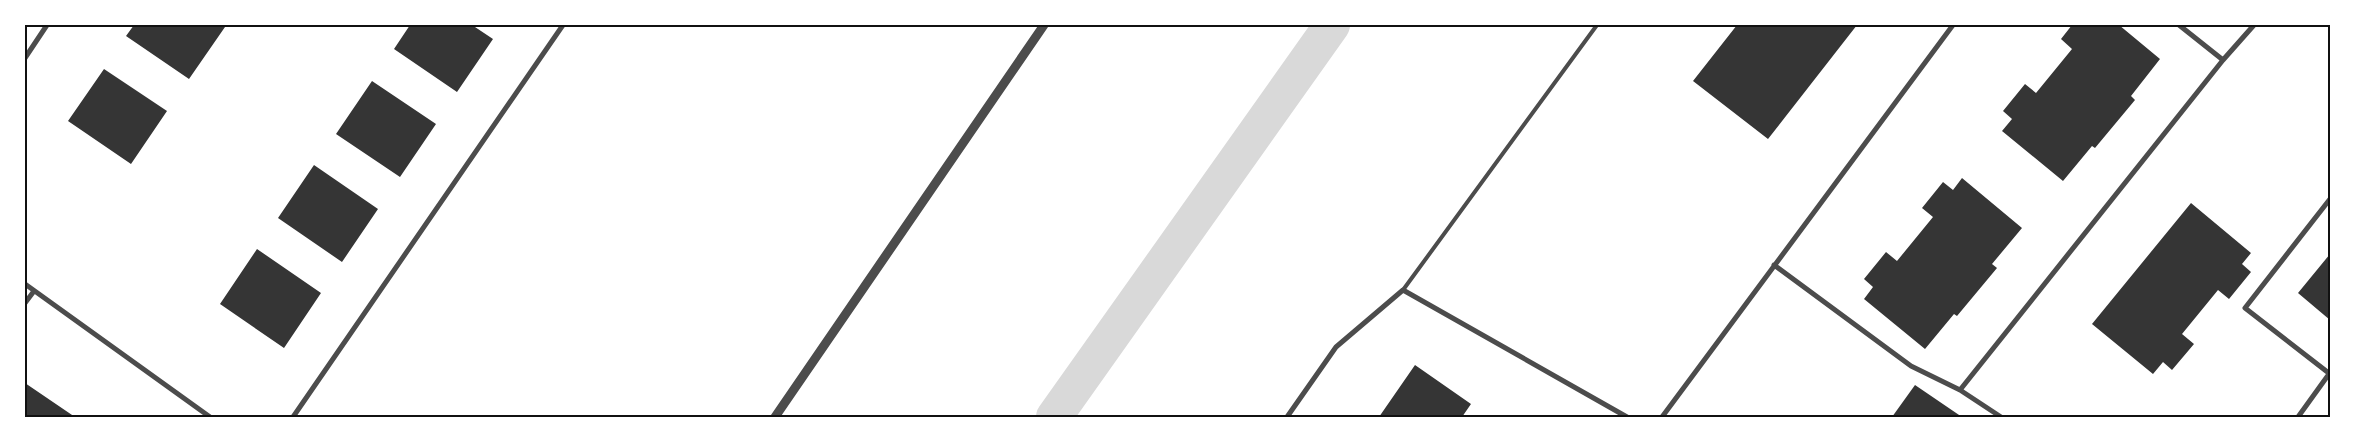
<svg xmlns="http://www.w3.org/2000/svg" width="2355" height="442" font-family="Manrope,sans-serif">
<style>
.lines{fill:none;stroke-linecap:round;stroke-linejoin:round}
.canal{stroke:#d9d9d9;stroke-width:36}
.building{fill:#353535}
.service{stroke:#4c4c4c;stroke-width:4}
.minor{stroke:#4c4c4c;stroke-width:5}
.tertiary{stroke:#4c4c4c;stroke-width:9}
.neatline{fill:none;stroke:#111;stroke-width:2}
</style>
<rect width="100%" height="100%" fill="#fff"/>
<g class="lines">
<path class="canal" d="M1054 417 1332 25"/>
</g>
<path class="building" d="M134 25H222L225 27 189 79 126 36Z
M410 25H472L493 39 457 92 394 49Z
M1737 25H1857L1768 139 1693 81Z
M2072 25H2119L2160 59 2131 96 2135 100 2095 148 2092 146 2063 181 2002 131 2012 119 2003 111 2025 84 2036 93 2072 49 2061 39Z
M104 69 167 111 131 164 68 121Z
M372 81 436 124 400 177 336 134Z
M314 165 378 209 342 262 278 218Z
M1962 178 2022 228 1992 264 1997 268 1957 316 1954 314 1925 349 1864 299 1873 287 1864 279 1886 252 1897 261 1933 217 1922 208 1943 182 1953 190Z
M2191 203 2251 253 2242 264 2251 272 2229 299 2218 290 2182 334 2194 344 2172 370 2163 362 2153 374 2092 324Z
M257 249 321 293 284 348 220 304Z
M2330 254V320L2298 293Z
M1415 365 1471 404 1462 417H1379Z
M25 383 75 417H25Z
M1915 385 1962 417H1892Z"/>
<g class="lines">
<path class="service" d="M1403 290 1597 25"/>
<path class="minor" d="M25 58 47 25
M2223 60 2254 25
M2330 199 2245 308 2330 374
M1774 265 1911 366 1960 390 2001 417
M25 284 210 417
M25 303 34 291
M1960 390 2223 60 2179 25
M293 417 563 25
M1287 417 1336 347 1403 290 1627 417
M1662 417 1953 25
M2298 417 2329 374"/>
<path class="tertiary" d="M775 417 1044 25"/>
</g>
<rect width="2355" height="442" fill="none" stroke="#ffffff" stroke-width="52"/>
<rect x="26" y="26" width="2303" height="390" class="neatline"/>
</svg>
